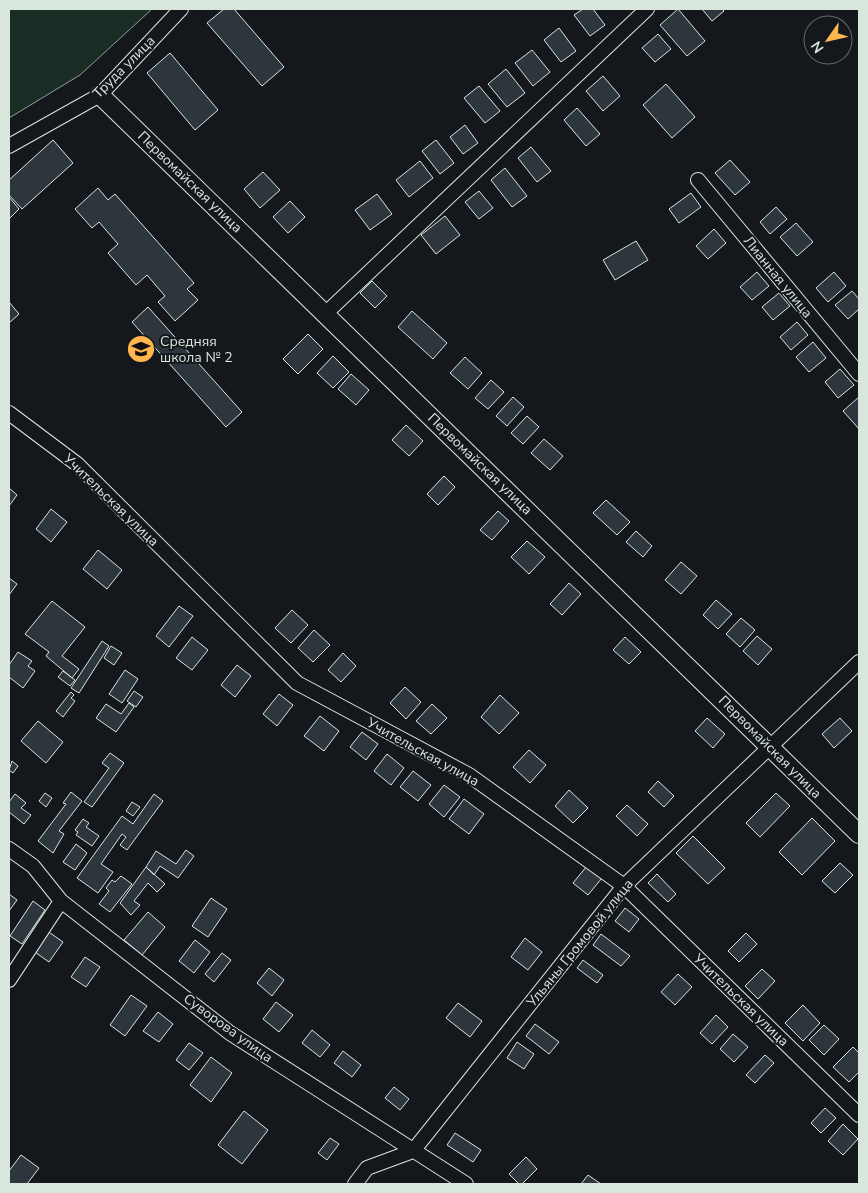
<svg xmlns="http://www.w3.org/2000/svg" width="868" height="1193" font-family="'Nunito Sans',sans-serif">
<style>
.green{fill:#1a2d24;stroke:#939e99}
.building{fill:#2c363c;stroke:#d8e6dc}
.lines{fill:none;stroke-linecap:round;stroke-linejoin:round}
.minor-casing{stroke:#d8e6dc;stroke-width:16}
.tertiary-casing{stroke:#d8e6dc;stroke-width:20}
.minor{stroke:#14181c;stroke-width:14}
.tertiary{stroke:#14181c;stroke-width:18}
.labels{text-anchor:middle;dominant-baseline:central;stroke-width:4;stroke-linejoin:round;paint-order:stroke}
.street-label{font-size:14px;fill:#d8e6dc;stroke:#14181c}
.poi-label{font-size:14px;fill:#d8e6dc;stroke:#14181c;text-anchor:start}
</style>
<rect width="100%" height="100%" fill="#14181c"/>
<path class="green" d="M9 9H152L80 75 9 118Z"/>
<path class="building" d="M224 9H234L284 67 262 86 207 23Z
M583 9H593L605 25 590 36 574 15Z
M678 9 705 41 687 56 660 25Z
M702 9H722L724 11 712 21Z
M559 28 576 51 561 62 544 40Z
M658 34 671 49 655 62 642 48Z
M532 50 550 72 533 86 515 63Z
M170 53 218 110 195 130 147 73Z
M506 69 525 93 507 107 488 84Z
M603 76 620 96 603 111 586 91Z
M666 84 695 117 672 138 643 105Z
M479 86 500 111 485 123 464 98Z
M577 108 600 134 586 146 564 120Z
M465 125 478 143 463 154 450 137Z
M53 140 73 163 22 209 9 195V180Z
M436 140 454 163 440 174 422 151Z
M531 147 551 171 537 182 518 158Z
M730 160 750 182 735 195 715 173Z
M420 161 433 178 409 197 396 180Z
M505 168 527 196 512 207 491 180Z
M263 172 280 190 260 208 244 189Z
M98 188 108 200 115 194 194 283 187 289 198 300 175 321 158 302 165 296 147 275 136 285 108 253 118 244 99 222 92 228 75 209Z
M479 191 493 208 479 219 465 202Z
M691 193 701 207 679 223 669 209Z
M377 194 392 214 370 230 355 210Z
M9 197 19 209 9 219Z
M290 201 305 217 288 233 273 217Z
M776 207 787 219 770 234 760 222Z
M445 216 460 235 436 254 421 235Z
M796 223 813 242 797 256 780 237Z
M714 229 726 243 708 259 696 246Z
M636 241 648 260 615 280 603 260Z
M757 272 769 286 752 300 740 287Z
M834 272 846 286 828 302 816 288Z
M372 281 387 296 375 308 360 293Z
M852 291 859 299V309L848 319 835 305Z
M779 293 790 306 773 320 762 307Z
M9 302 19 314 9 323Z
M148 307 242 412 226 427 132 322Z
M412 311 447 343 433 359 398 327Z
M797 322 808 335 791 350 780 337Z
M308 334 323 349 298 374 283 359Z
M813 342 826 358 809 372 796 357Z
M333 356 349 372 333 388 317 373Z
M465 357 482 373 468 389 450 373Z
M840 369 854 385 838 398 825 382Z
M351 374 369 390 356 405 338 389Z
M491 380 504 392 488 409 475 398Z
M513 397 524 407 507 426 496 416Z
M859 397V429L843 411Z
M527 416 539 427 523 444 511 433Z
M406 425 423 441 409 456 392 440Z
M544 439 563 456 550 470 531 453Z
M444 476 455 487 438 505 427 494Z
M9 488 17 495 9 506Z
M606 500 630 522 617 535 593 513Z
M51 509 67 522 51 542 36 529Z
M498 511 509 521 492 540 480 530Z
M636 531 652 546 643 557 626 542Z
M527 541 545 557 529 574 511 557Z
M98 550 122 570 107 589 83 569Z
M681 562 697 576 681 594 665 580Z
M9 578 17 584 9 595Z
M569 583 581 594 562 615 550 604Z
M716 600 732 614 718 629 703 615Z
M52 601 85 627 62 656 79 669 72 678 46 656 49 652 25 634Z
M179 606 193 616 169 647 156 636Z
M292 610 308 625 291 643 275 628Z
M741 618 755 630 740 647 726 634Z
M314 630 330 645 313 662 298 648Z
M757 636 772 649 758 665 743 651Z
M192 637 208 650 192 670 176 658Z
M625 637 641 652 629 664 613 650Z
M102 641 109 646 79 693 71 688Z
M111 646 122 653 114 665 104 658Z
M18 652 32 661 28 666 35 671 23 688 9 677V665Z
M343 653 356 666 341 682 328 670Z
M237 665 251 676 235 697 221 685Z
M125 670 138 679 122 703 109 694Z
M63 671 75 680 70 686 58 677Z
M405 687 421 702 406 719 390 703Z
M134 691 143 697 136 707 127 701Z
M71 692 74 695 71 698 75 701 63 717 56 711Z
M279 694 293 705 277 726 263 714Z
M500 695 519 713 499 734 481 717Z
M129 703 134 707 116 732 96 718 106 704 121 714Z
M432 704 447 718 431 734 416 721Z
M320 716 339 731 324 751 304 736Z
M707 718 725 734 713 748 695 731Z
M840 718 852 731 834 748 822 734Z
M38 721 63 742 46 763 21 741Z
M362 732 378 744 366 760 350 747Z
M529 750 546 765 530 783 513 767Z
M110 753 124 763 92 807 84 802 109 768 102 763Z
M387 754 404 768 391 785 374 771Z
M12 761 18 766 13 773 9 770Z
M413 771 431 785 418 801 400 787Z
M658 781 674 796 664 807 648 792Z
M444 785 460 797 444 817 429 804Z
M569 790 588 808 573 823 555 806Z
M71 792 82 801 59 831 64 834 53 853 38 841 66 804 63 803Z
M45 793 52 798 46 807 39 801Z
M776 793 790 806 760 837 746 823Z
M15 794 26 803 21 808 31 815 24 824 9 812V802Z
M154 794 163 801 127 850 120 845 126 837 122 834 101 864 113 872 98 893 77 878 122 816 133 824Z
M464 799 484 814 469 834 449 819Z
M132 802 140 807 133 816 126 811Z
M627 805 648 824 637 836 616 816Z
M812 818 835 841 802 875 779 852Z
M83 819 89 823 86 827 99 836 92 846 76 835 78 832 75 830Z
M693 836 725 868 708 884 676 853Z
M76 844 87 853 75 870 63 862Z
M186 850 194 856 178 878 160 866 154 875 146 867 156 851 176 864Z
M840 863 853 875 835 893 822 881Z
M587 866 602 878 588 895 573 883Z
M146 867 165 884 157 892 148 883 134 901 140 905 131 915 120 903Z
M657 874 676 894 668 902 648 883Z
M121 876 132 884 110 912 99 904 109 891 106 888 112 880 115 882Z
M9 894 17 900 9 911Z
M211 898 227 909 208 937 192 926Z
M33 901 45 910 22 944 10 936Z
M625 908 639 919 629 932 615 921Z
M148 912 165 927 142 955 124 940Z
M46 930 63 942 49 962 32 950Z
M746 933 757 944 739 962 728 951Z
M601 934 630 956 621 966 593 945Z
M525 938 542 952 528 970 511 957Z
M195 940 210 952 194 973 179 961Z
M222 953 231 960 214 982 205 974Z
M85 957 100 967 86 987 71 977Z
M583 960 603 975 597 983 577 968Z
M269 968 284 980 272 996 257 983Z
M762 969 775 981 758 999 745 986Z
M678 974 692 987 675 1005 661 992Z
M131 995 147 1006 125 1036 110 1025Z
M276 1002 293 1015 279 1032 263 1019Z
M458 1003 482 1021 470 1037 446 1018Z
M803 1005 820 1023 803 1041 785 1023Z
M158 1012 173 1024 159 1042 143 1031Z
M716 1015 728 1027 712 1044 700 1033Z
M535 1024 559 1042 549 1054 526 1036Z
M824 1025 839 1039 824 1055 809 1040Z
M312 1030 330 1045 320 1057 302 1043Z
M733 1034 748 1047 734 1062 720 1049Z
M517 1042 534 1054 524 1069 507 1058Z
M189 1043 203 1053 189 1070 176 1060Z
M853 1047 859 1053V1072L849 1082 833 1067Z
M343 1051 361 1065 352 1077 334 1063Z
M765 1055 774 1063 755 1083 746 1075Z
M211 1057 232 1073 211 1102 190 1085Z
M394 1087 409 1099 400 1110 385 1098Z
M825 1108 836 1118 821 1133 811 1123Z
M244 1111 268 1130 242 1164 218 1145Z
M843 1124 858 1139 843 1155 828 1141Z
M455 1133 481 1150 473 1162 447 1145Z
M330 1138 339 1144 327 1160 318 1153Z
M21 1155 39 1168 27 1184H9V1171Z
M526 1157 537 1169 522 1184H519L509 1174Z
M588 1175 601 1184H581Z"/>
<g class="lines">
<defs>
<path id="minor" d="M9 146 100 95 181 9
M698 180 859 374
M325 314 647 9
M9 413 77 464 297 683 469 775 624 886 859 1115
M9 849 33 866 61 901 230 1033 466 1184
M9 980 61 901
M355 1184 367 1168 413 1151 624 886 859 662"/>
<path id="tertiary" d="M100 95 859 834"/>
</defs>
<use href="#minor" class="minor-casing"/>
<use href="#tertiary" class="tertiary-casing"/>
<use href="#minor" class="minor"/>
<use href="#tertiary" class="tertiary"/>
</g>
<defs>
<symbol id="school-disc" viewBox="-11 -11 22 22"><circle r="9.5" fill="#ffb74d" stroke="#14181c"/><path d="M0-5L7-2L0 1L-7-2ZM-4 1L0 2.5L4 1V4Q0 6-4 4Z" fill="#111"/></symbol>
</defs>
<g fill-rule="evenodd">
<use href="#school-disc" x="125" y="333" width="32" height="32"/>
</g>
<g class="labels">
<g class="street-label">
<text transform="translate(124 67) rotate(-45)">Труда улица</text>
<text transform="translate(190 182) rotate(44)">Первомайская улица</text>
<text transform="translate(778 277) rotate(51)">Лианная улица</text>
<text transform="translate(480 464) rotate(44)">Первомайская улица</text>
<text transform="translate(111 500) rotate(44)">Учительская улица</text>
<text transform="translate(770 747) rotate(45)">Первомайская улица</text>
<text transform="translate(423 752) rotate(29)">Учительская улица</text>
<text transform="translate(580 943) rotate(-51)">Ульяны Громовой улица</text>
<text transform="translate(741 1000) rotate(44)">Учительская улица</text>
<text transform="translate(228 1028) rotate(36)">Суворова улица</text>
</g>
<g class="poi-label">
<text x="160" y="341">Средняя<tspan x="160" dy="16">школа № 2</tspan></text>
</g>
</g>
<rect width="868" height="1193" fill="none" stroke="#d8e6dc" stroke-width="20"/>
<g transform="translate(828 40) rotate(236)"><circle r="24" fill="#14181c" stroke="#626a69"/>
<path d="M0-4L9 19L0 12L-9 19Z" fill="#ffb74d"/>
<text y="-8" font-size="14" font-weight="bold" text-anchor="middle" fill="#d8e6dc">N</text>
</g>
</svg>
